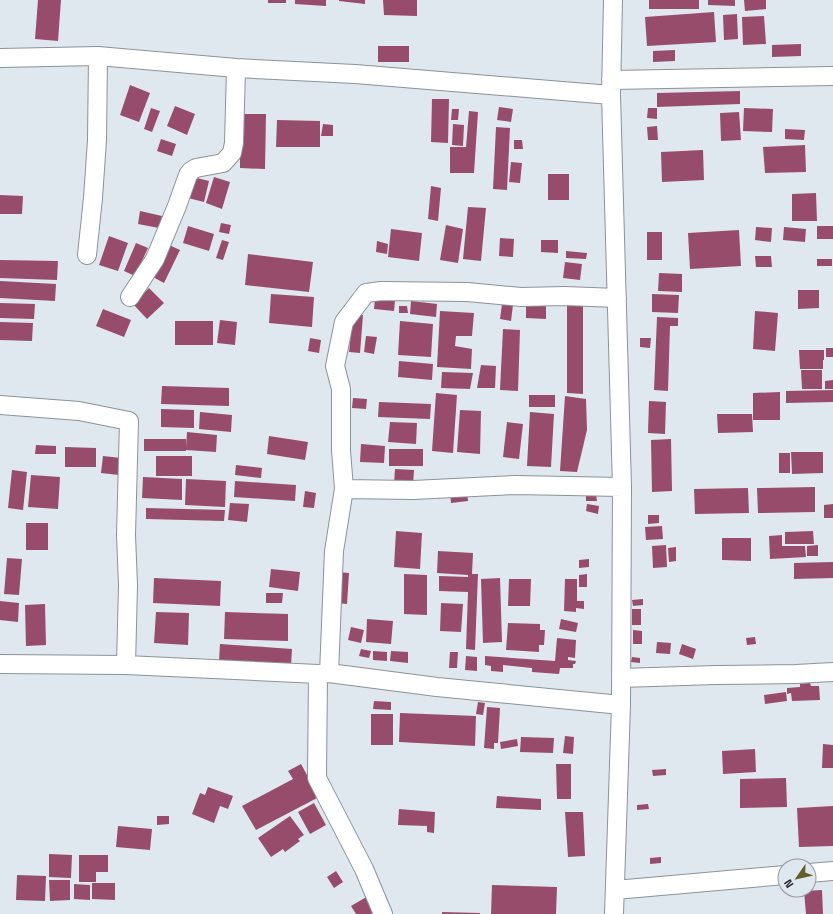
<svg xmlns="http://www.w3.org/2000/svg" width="833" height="914" font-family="'Space Grotesk',sans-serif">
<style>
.building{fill:#974c6b}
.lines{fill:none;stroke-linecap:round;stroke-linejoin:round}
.street-casing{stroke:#8b9299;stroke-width:20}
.street{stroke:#fff;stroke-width:18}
</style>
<rect width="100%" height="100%" fill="#e0e8ef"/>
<path class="building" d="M38 0H61L58 41 35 39Z
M268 0H286V3H268Z
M295 0H326V6L295 4Z
M339 0H365V4L339 1Z
M383 0H417V16L384 15Z
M649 0H699V9H649Z
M708 0H735V6L708 5Z
M744 0H766V9L745 11Z
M714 12 716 42 647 46 645 17Z
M737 14 738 39 724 40 723 15Z
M764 16 766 44 743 45 742 17Z
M801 44V56L772 57V45Z
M378 46H409V62H378Z
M675 50V61L653 62V51Z
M130 85 150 93 139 122 120 115Z
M740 91V104L657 107V93Z
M432 99H449L448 143 431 142Z
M175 106 195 114 187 135 167 126Z
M499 107 513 109 511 122 497 120Z
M151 108 160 111 152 132 144 129Z
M648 108H657V119L647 118Z
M744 108 773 109 772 132 743 131Z
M452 109H459L458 120H451Z
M469 111 478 112 474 173H450V147H466Z
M739 112 741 140 721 141 720 113Z
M240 114H266L265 169 240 168Z
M277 120 320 121V147H276Z
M323 124 333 125V136H321Z
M453 124 464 125 463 146 452 145Z
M657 126 658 140H648L647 127Z
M496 127 510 128 507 190 493 189Z
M785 129 805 130 804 140 785 139Z
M161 139 176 144 172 156 157 151Z
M514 140H522L523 149H514Z
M805 145 806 172 765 173 763 147Z
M703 150 704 180 662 182 661 152Z
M511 162 522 163 520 183 509 182Z
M548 174H569V200H548Z
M193 177 209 181 204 202 188 198Z
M214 177 230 182 222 209 206 203Z
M431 186 441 188 438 221 428 219Z
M816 193 817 221H792V194Z
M0 195 23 196 22 214H0Z
M468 207 486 208 481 261 463 259Z
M140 211 162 216 159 228 138 224Z
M221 223 231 225 229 234 219 232Z
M446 225 463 229 458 263 440 260Z
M188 226 214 234 209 251 183 243Z
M817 226H833V239H817Z
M756 227 772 228 771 242 755 240Z
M784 227 806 229 805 242 783 240Z
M391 229 422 233 419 261 388 257Z
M739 230 741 266 690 269 688 233Z
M647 232H662V260H647Z
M109 236 128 243 118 271 99 265Z
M500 238 514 239 513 257 499 256Z
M222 240 229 242 223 260 216 258Z
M541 240H558V253L541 252Z
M377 241 388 244 387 254 376 252Z
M136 243 148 248 135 276 124 271Z
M169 245 180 250 164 283 153 277Z
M566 251 587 253 586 259 566 258Z
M248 254 313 262 309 292 245 285Z
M755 256H771L772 267H756Z
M817 259H832V266H817Z
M0 260 58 261 57 280 0 278Z
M565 262 582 264 580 280 563 278Z
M659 273 682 274V292L658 291Z
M0 281 56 284 55 301 0 298Z
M149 288 164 303 147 319 133 304Z
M798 290H819V308L798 309Z
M271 294 314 297 312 327 269 323Z
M652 294 679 295 678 313 652 312Z
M375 299 395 301 394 311 374 309Z
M411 301 437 304 436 317 410 314Z
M0 303 35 304 34 319 0 318Z
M526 303H546V319L526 318Z
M502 304 513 305 511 321 500 319Z
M567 305 583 306V394L567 393Z
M399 306H407L408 313H399Z
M103 309 131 320 124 337 96 326Z
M440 311 474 313 472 336H456L455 346 472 349 471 369 437 367Z
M755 311 778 313 775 351 753 349Z
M353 314 363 315 360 353 349 352Z
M657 317 678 318V326H670L668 391 654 390Z
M220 320 237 322 235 345 217 343Z
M175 321H213V345H175Z
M400 321 433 324 431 357 398 355Z
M0 322 33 323 32 341 0 340Z
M503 329 520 330 518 391 500 390Z
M366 336 377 337 374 354 364 352Z
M310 338 321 340 319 353 308 351Z
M640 338H651L650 348 640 347Z
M826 348H833V357H826Z
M799 350H824V360H823V369H800Z
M399 361 433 364 432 380 398 377Z
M481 365 496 366 495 388H477Z
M801 370H822V389H802Z
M442 372 473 373 470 389 441 388Z
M833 380V389H825V381Z
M162 386 229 388V406L161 404Z
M833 390V402L786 403V391Z
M780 392V420H753V393Z
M436 393 457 395 453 453 432 451Z
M529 395H555V407H529Z
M565 396 586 399 587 430 577 472 560 471Z
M353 398 367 399 366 409 352 408Z
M649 401 666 402 665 434 648 433Z
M379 402 431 404 430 419 378 417Z
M161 409 194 410V428L161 427Z
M460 410 481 411 480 454 457 452Z
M200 412 232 415 231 432 199 429Z
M530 412 554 414 551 467 527 466Z
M717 414H752L753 432 718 433Z
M390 422 417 423 416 444 388 442Z
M507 422 523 424 519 459 503 457Z
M187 432 217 435 216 452 186 450V451H144V439H186V447Z
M269 436 308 442 305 460 267 454Z
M671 439 672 491 652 492 651 440Z
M361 444 385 446 384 463 360 462Z
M36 445 56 446V454H35Z
M65 447 96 448V467H65Z
M389 449H423V466H389Z
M791 452H823V473L792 474Z
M779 453H790V473H779Z
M103 456 121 458 119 475 101 473Z
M156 456H192V476H156Z
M236 465 262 468 261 478 235 475Z
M395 469 414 470 413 486 394 484Z
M12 470 27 472 23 510 8 508Z
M31 475 60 477 58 509 28 507Z
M143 477 182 479V500L142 498Z
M186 479 226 481 225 507 185 505Z
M235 481 296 485 295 501 234 497Z
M815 487V512L758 513 757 488Z
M748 488 749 513 695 514 694 489Z
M467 490 468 501 451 503 450 492Z
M305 491 316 493 314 508 303 507Z
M596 494 597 501H586V495Z
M230 503 249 504 247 522 228 520Z
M587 504 599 506 598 514 586 511Z
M833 504V518H824V505Z
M146 508 225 510 224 521 146 519Z
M648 515H659V523L648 524Z
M26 523H48V550H26Z
M662 526 663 539 646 540 645 527Z
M396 531 422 533 420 569 394 567Z
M813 531 814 544H785V532Z
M782 535V546H805L806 557 770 559 769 536Z
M722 538H751V561L722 560Z
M666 545 667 567 653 568 652 546Z
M818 545V556H807V546Z
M676 547V561L669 562 668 548Z
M438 551 473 553 472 574H478L475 650 466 649 468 592 439 591V576L468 577V575L437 573Z
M7 558 22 559 19 595 4 594Z
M589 559V567L579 568V560Z
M833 562V578L794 579V563Z
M271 569 300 572 298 591 269 587Z
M338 572 349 573 347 604 337 603Z
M404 574 427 575V615L404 614Z
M587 574V587H579V575Z
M154 578 221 581 220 606 153 603Z
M500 578 502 642 483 643 481 579Z
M509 579H531L530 606H508Z
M565 579H577V601H584V609L576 608V612L564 611Z
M266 593H283L282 603H266Z
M643 599V605L633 606 632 600Z
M0 601 19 603 18 622 0 620Z
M441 603 463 604 461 632 440 631Z
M45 604 46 645 26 646 25 605Z
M632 609H641V625H632Z
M156 612 189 613 188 645 154 643Z
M225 612 288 614V641L224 639Z
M367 619 393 621 391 644 366 642Z
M561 619 578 623 576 632 559 629Z
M508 623 540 624V630H545L544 645H539V652L506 650Z
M351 627 364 630 361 643 348 640Z
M633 630 642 631V644H633Z
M755 637 756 644 747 645 746 638Z
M557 638 576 640 575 658 568 657V660L576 661 575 664H573V668H560L559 674 532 672V668L503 665V672L491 671V666L485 665V656L555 661Z
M657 642 671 643 670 654 656 653Z
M220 644 292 649 291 666 219 661Z
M682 644 696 649 693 659 679 654Z
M361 649 371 651 369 658 359 656Z
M373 651 387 652V661L373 660Z
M391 651 408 652V663L390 661Z
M450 652H458L457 668H449Z
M466 656 477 657V671L465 670Z
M632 657 640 658V663L631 662Z
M810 683 811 686H819L820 700 792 701 791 693 787 694V688L800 687V684Z
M786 692 787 701 765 704 764 695Z
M374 701 391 702V710L373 709Z
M478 702 485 703 483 715 476 714Z
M487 707 500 708 498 743H494V749L484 748Z
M400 713 476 716 475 746 399 742Z
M371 714H393V745H371Z
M565 736 574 737 573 754 563 753Z
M521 737 554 738 553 753 520 752Z
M517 739 518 746 501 749 500 742Z
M823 744 833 745V768H822Z
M755 749 756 772 723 774 722 751Z
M301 764 319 797 256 830 242 806 293 779 288 771Z
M556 764H571V799H557Z
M666 769V775L653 776 652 770Z
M786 778 787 807 740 808V779Z
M208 787 233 796 228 809 220 806 214 823 192 814 200 793 205 795Z
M497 796 541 799V810L496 808Z
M314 803 326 825 310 834 298 812Z
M648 804 649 809 637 810V805Z
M833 806V846L799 847 797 808Z
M399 809 435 812 434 833 427 832V826L398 825Z
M565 812H583L585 856 568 857Z
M157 816H169V824L157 825Z
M290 816 304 835 298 839 300 841 285 852 283 849 271 857 258 838Z
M118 826 152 829 150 850 116 847Z
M49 854 72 855 71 878 49 877Z
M79 855H108V872H96V882H79Z
M661 857V863L650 864V858Z
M336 871 343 882 334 888 327 877Z
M17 875 46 876 45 901 16 900Z
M49 880H70V900L50 901Z
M92 883H115V900L92 899Z
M74 884 90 885V900L74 899Z
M492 885 557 887 556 914H491Z
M822 890 823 914H806L804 891Z
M368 896 377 910 371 914H356L351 906Z
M442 912 480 913V914H442Z"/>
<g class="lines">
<defs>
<path id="street" d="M613 0 611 95 622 487 621 705 614 914
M0 58 98 56 236 68 355 74 611 95
M611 80 833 76
M87 255 93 198 97 140 98 56
M130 297 155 259 177 206 188 175 191 171 196 168 223 163 232 153 234 143 236 68
M0 405 79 411 129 421 126 535 128 585 126 665
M344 489 341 450V389L335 366 344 322 366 293 381 291 467 292 521 297 565 296 617 298
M0 664 126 665 318 674 329 673 437 687 621 705
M329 673 334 551 344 489 413 490 515 485 622 487
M318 674 317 778 364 869 383 914
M621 678 716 675 796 674 833 672
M809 873 833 871
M615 890 785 875"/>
</defs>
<use href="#street" class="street-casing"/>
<use href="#street" class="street"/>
</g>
<g transform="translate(797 878) rotate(236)"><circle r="19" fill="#e0e8ef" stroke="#949a9f"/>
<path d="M0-3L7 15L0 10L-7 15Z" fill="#645e2a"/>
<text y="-6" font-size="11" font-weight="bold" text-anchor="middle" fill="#212426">N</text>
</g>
</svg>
